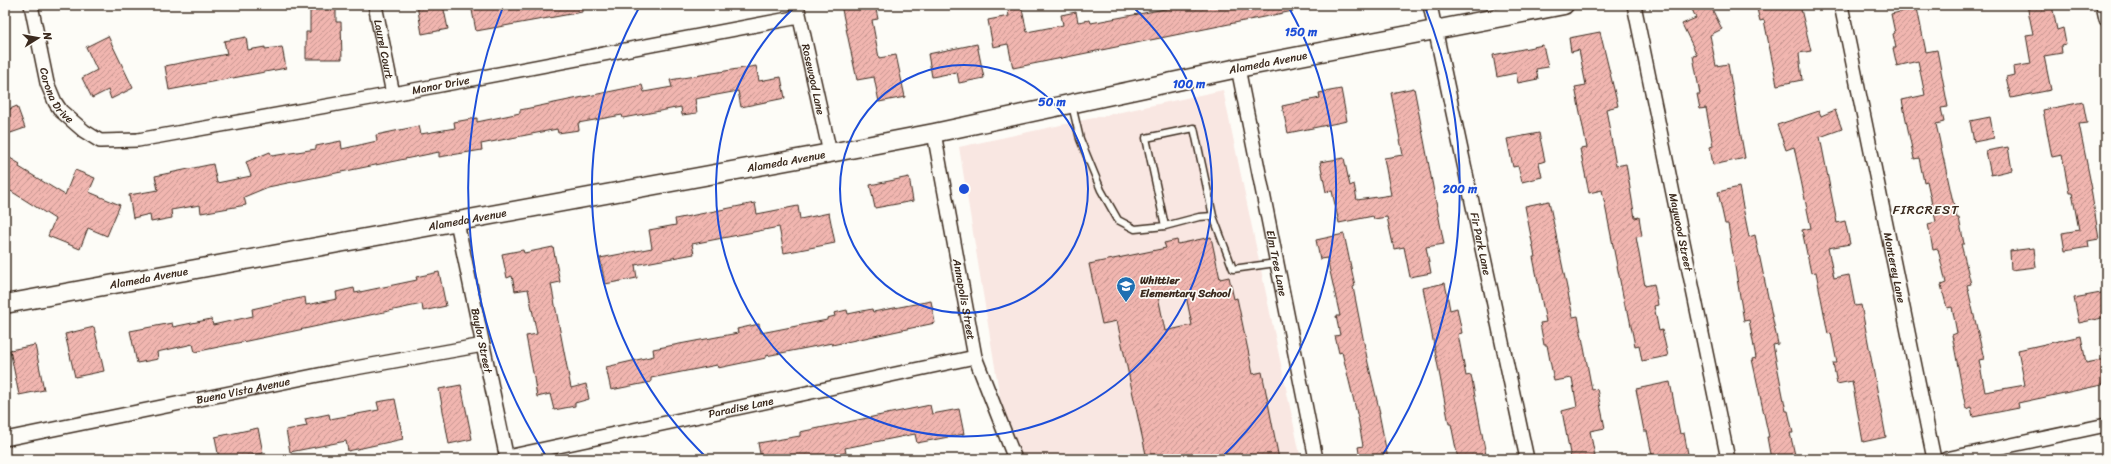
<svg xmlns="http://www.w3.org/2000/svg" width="2111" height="464" font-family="Sriracha,sans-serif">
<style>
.built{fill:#f9e7e2}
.building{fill:url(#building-hatch);stroke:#3b2a1e;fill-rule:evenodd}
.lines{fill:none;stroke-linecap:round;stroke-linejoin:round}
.lane-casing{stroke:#3b2a1e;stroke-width:9}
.street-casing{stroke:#3b2a1e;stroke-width:16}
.secondary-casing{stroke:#3b2a1e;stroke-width:21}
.lane{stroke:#fdfcf7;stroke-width:6}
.street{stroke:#fdfcf7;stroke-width:13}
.secondary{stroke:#fdfcf7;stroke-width:18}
.ring{fill:none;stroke:#1d4ed8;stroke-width:2}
.labels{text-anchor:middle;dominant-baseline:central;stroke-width:3.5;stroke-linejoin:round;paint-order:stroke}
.street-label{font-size:11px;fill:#3b2a1e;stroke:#fdfcf7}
.poi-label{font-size:11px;font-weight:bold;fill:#3b2a1e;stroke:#fdfcf7;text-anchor:start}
.quarter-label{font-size:13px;letter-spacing:1px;fill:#3b2a1e;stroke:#fdfcf7}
.centre{fill:#1d4ed8;stroke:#fdfcf7;stroke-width:2}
.ring-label{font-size:12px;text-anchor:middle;font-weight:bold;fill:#1d4ed8;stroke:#fdfcf7;stroke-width:3.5;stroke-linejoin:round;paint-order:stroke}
</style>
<defs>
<pattern id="building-hatch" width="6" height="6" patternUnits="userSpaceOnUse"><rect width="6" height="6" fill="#f1b6b0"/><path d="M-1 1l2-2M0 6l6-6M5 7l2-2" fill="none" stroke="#c4948f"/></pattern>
</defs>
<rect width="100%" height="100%" fill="#fdfcf7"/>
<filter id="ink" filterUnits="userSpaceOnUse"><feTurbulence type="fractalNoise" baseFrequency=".025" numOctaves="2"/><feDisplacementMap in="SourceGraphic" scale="8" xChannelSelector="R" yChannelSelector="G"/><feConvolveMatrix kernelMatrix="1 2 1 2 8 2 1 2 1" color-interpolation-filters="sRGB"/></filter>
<g filter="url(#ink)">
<path class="built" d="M1223 90 1301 459H1010L959 147Z"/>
<path class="building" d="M310 5H336V22H341L342 59H306V32H310Z
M417 5H443L448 29 422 34Z
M471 5H582V12L476 31Z
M841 5H875L878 19 872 20 879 58 896 55 905 97 879 102 874 77 857 80Z
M1007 5H1021L1027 32 1063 25 1061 15 1076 12 1078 22 1090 20 1091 23 1186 5H1292L1293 11 1013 68 1008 44 993 47 988 20 1009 16Z
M1690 5H1710L1722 29 1710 35 1716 66 1728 64 1745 158 1713 165 1710 147 1713 146 1706 108 1700 109 1697 94H1700L1693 56 1697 55 1682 24 1696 18Z
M1756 5H1800L1811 51 1799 53 1802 80 1777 85 1764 20 1760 21Z
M2027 5H2052L2057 30 2063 28 2066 44 2061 45 2062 53 2044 56 2051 90 2011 98 2006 77 2014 75 2013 67 2031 64 2026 35 2033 34Z
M1917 8 1926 52 1937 50 1948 107 1941 108 1944 122 1936 124 1951 193 1957 218H1959L1964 244H1961L1971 284 1967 285 1984 359 1979 360 1985 392 2025 385 2018 350 2081 336 2086 363 2106 359V384L2018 403 2019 408 1973 417 1971 407 1966 409 1952 335 1957 333 1952 307 1947 308 1941 285 1946 283 1938 249 1933 250 1928 224 1936 222 1927 181 1924 182 1919 158 1914 159 1902 100 1925 95 1918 61 1897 66 1893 48H1896L1893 34 1895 33 1891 14Z
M1600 32 1618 106 1606 109 1616 166 1626 164 1635 218 1639 217 1642 236 1636 237 1645 286 1654 284 1658 305 1654 306 1659 331 1662 330 1668 356 1642 361 1639 345 1635 346 1628 311H1626L1602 190 1589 193 1580 149 1587 148 1575 87 1586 85 1579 50 1571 52 1569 38Z
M108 36 133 88 111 99 108 90 92 98 82 78 97 70 86 47Z
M246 37 248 50 265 47V49L282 47 286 68 169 90 165 66 227 54 224 41Z
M977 44 984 78 959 83 957 72 932 77 928 54Z
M1543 45 1548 67 1536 69 1538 79 1518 83 1516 73 1497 77 1493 55Z
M756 66 759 81 781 77 785 98 741 107 738 91 695 99 697 113 682 115 681 107 623 118 622 115 578 123 579 130 558 133 557 129 481 144 482 150 439 157V152L268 187 244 197 246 205 201 213 200 205 171 210 172 218 151 222 150 214 133 218 129 195 158 190 155 176 213 164 217 183 251 176 246 162 270 152 272 156 316 149V146L341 141 342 149 377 141 376 135 419 126 421 134 455 128 454 122 477 118V122L520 113V110L642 85 644 92 672 87 670 80Z
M1414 88 1444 244 1426 247 1431 273 1410 277 1404 247 1394 249 1387 217 1374 219 1373 216 1339 223 1332 191 1326 192 1320 162 1344 158 1350 186 1354 184 1357 200 1391 195 1384 158 1403 155 1391 93Z
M1341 89 1347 121 1288 133 1282 106 1320 98 1319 93Z
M2083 102 2087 123 2079 124 2092 189H2091L2099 239 2088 241 2089 247 2065 251 2062 233 2079 230 2072 193H2069L2062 155 2052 157 2043 110Z
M17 106 25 128 5 135V111Z
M1835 110 1842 129 1820 137 1837 223 1845 221 1850 244 1828 248 1834 278 1849 275 1855 306 1861 305 1886 437 1863 442 1852 381 1837 384 1833 363H1837L1831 333 1828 334 1816 272 1811 273 1802 230 1811 228 1794 147 1786 150 1777 125 1819 111 1821 116Z
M1990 117 1994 138 1974 142 1970 121Z
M1539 133 1545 161 1539 163 1542 177 1522 182 1518 166 1513 167 1507 139Z
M2008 147 2012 170 1991 175 1986 151Z
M5 155 20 164 19 167 65 195 75 170 95 178 89 192 120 205 107 236 88 228 80 249 48 236 55 219 6 188 5 190Z
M909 177 913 201 875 208 870 185Z
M1739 187 1749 237 1755 235 1778 344 1773 345 1786 411H1788L1793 433H1790L1795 455 1777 459H1771L1767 437H1769L1752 359 1756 358 1749 320 1744 321 1728 224H1725L1718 192Z
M1549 201 1573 317 1578 316 1592 390 1597 389 1605 428 1590 431 1595 456 1581 459H1571L1562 411 1577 407 1572 378 1554 381 1547 345H1544L1540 323 1546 322 1533 257H1535L1525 206Z
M755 203 757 214 798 206 800 219 829 213 835 243 784 253 779 227 692 244 694 254 635 265 637 278 605 284 600 258 652 248 649 230 676 225 675 219Z
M1344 234 1355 286 1353 287 1368 363 1380 413H1379L1388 459H1360L1358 447 1363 446 1358 418 1342 352 1339 353 1335 336 1340 335 1336 316H1340L1327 258 1320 259 1316 240Z
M1211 237 1220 279 1229 277 1234 299 1237 298 1253 374 1262 372 1279 459H1147L1117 321 1102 324 1089 264 1166 248 1164 243 1177 240 1178 244ZM1185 291 1192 325 1165 331 1158 296Z
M553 247 560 282 551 284 571 388 586 384 589 399 575 403V406L554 410 550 394 537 397 534 378 526 336 537 334 528 289 515 291 512 276 507 278 502 254 523 250 524 253Z
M2034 248 2036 267 2011 270 2010 251Z
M439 272 446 306 423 311 422 304 195 352 193 344 157 352 158 359 137 363 130 331 172 323 173 327 211 319 213 325 253 316 252 309 305 297 306 305 337 299 336 292 354 288 355 293 417 280 416 277Z
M1445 283 1450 310 1457 308 1462 333 1458 334 1466 376 1471 375 1486 455 1466 459H1458L1451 424H1449L1423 288Z
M2106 292V317L2079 323 2074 298Z
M931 301 935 323 832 345V343L766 356V358L718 368 717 365 651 378V382L611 390 606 367 654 356 653 349 738 333 737 329 759 324 761 333 827 320V318L835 316 834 313 847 310 848 314 872 309 873 312Z
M94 327 104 371 75 377 65 334Z
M35 345 44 390 19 395 10 350Z
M1670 382 1680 434 1684 433 1689 459H1653L1647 431H1644L1636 389Z
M461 385 472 439 449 444 439 389Z
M395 399 403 439 348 451 346 441 290 452 286 430 307 426 305 419 329 414 330 419 379 410 377 402Z
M930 405 932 414 959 409 964 434 917 443 915 434 845 448 846 453 814 459H761L758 443 800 436V432Z
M258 428 263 453 231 459H219L215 437Z"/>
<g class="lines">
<defs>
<path id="lane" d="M1072 105 1080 139 1101 190 1118 220 1135 229 1165 226 1199 217 1213 216 1233 269 1276 263
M1165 226 1146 138 1194 128 1213 216"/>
<g id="street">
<path id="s1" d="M31 5 47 83 55 102 61 111 84 131 100 141 138 140 393 94 799 17"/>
<path id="s2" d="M375 5 393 94"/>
<path id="s3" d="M797 5 830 153"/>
<path id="s4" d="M1430 5 1527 459"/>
<path id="s5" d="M1634 5 1728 459"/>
<path id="s6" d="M1841 5 1934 459"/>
<path d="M2103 5 2106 19"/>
<path id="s7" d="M1238 68 1316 459"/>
<path id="s8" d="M934 133 975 357 1015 459"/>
<path id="s9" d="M457 222 507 459"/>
<path id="s10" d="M5 439 333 372 483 345"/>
<path id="s11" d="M507 457 975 357"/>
<path d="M1946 459 2106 425"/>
</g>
<g id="secondary">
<path id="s12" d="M5 304 830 153 934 133 1238 68 1564 5"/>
</g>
</defs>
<use href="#lane" class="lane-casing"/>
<use href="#street" class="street-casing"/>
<use href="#secondary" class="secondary-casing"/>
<use href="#lane" class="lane"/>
<use href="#street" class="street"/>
<use href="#secondary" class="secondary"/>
</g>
</g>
<g class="ring">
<circle cx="964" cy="189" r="124"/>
<path d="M1132 6A248 248 0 1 1 796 6"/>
<path d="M708 459A372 372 0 0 1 640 6M1288 6A372 372 0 0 1 1220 459"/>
<path d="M546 456A496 496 0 0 1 503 7M1425 7A496 496 0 0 1 1382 456"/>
</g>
<defs>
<symbol id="school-pin" viewBox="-11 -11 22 30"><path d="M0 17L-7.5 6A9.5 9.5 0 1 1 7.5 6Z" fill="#1f6fb2" stroke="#fdfcf7"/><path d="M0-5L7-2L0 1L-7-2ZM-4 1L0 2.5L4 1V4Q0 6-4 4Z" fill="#fff"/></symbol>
</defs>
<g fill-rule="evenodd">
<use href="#school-pin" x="1115" y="275" width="22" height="30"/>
</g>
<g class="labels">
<g class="street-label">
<text stroke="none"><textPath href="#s2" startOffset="45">Laurel Court</textPath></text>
<text stroke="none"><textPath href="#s12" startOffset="1286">Alameda Avenue</textPath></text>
<text stroke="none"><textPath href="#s3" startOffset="76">Rosewood Lane</textPath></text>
<text stroke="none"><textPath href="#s1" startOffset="506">Manor Drive</textPath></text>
<text stroke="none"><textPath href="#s1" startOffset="95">Corona Drive</textPath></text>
<text stroke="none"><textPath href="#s12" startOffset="794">Alameda Avenue</textPath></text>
<text stroke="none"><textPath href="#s12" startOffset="470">Alameda Avenue</textPath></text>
<text stroke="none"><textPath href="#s5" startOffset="232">Maywood Street</textPath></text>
<text stroke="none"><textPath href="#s4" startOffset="244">Fir Park Lane</textPath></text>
<text stroke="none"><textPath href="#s7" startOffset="199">Elm Tree Lane</textPath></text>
<text stroke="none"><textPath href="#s6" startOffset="268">Monterey Lane</textPath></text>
<text stroke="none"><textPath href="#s12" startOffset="146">Alameda Avenue</textPath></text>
<text stroke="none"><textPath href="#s8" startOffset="169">Annapolis Street</textPath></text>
<text stroke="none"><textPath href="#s9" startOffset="121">Baylor Street</textPath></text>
<text stroke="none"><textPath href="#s10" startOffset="243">Buena Vista Avenue</textPath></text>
<text stroke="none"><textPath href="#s11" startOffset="239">Paradise Lane</textPath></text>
</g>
<g class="poi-label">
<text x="1140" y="280">Whittier<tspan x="1140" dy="13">Elementary School</tspan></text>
</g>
<g class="quarter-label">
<text x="1926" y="209">FIRCREST</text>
</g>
</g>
<circle cx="964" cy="189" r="6" class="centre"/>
<g class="ring-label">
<text x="1301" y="36">150 m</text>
<text x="1189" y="88">100 m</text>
<text x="1052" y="106">50 m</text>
<text x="1460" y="193">200 m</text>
</g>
<rect width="2111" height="464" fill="none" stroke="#fdfcf7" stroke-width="20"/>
<rect x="10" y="10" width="2091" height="444" fill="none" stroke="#3b2a1e" stroke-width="1.5" filter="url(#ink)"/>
<g transform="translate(38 38) rotate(79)" stroke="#fdfcf7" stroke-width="3" paint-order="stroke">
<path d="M0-3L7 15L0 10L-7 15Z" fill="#3b2a1e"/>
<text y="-6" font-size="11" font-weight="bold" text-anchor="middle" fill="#3b2a1e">N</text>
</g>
</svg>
